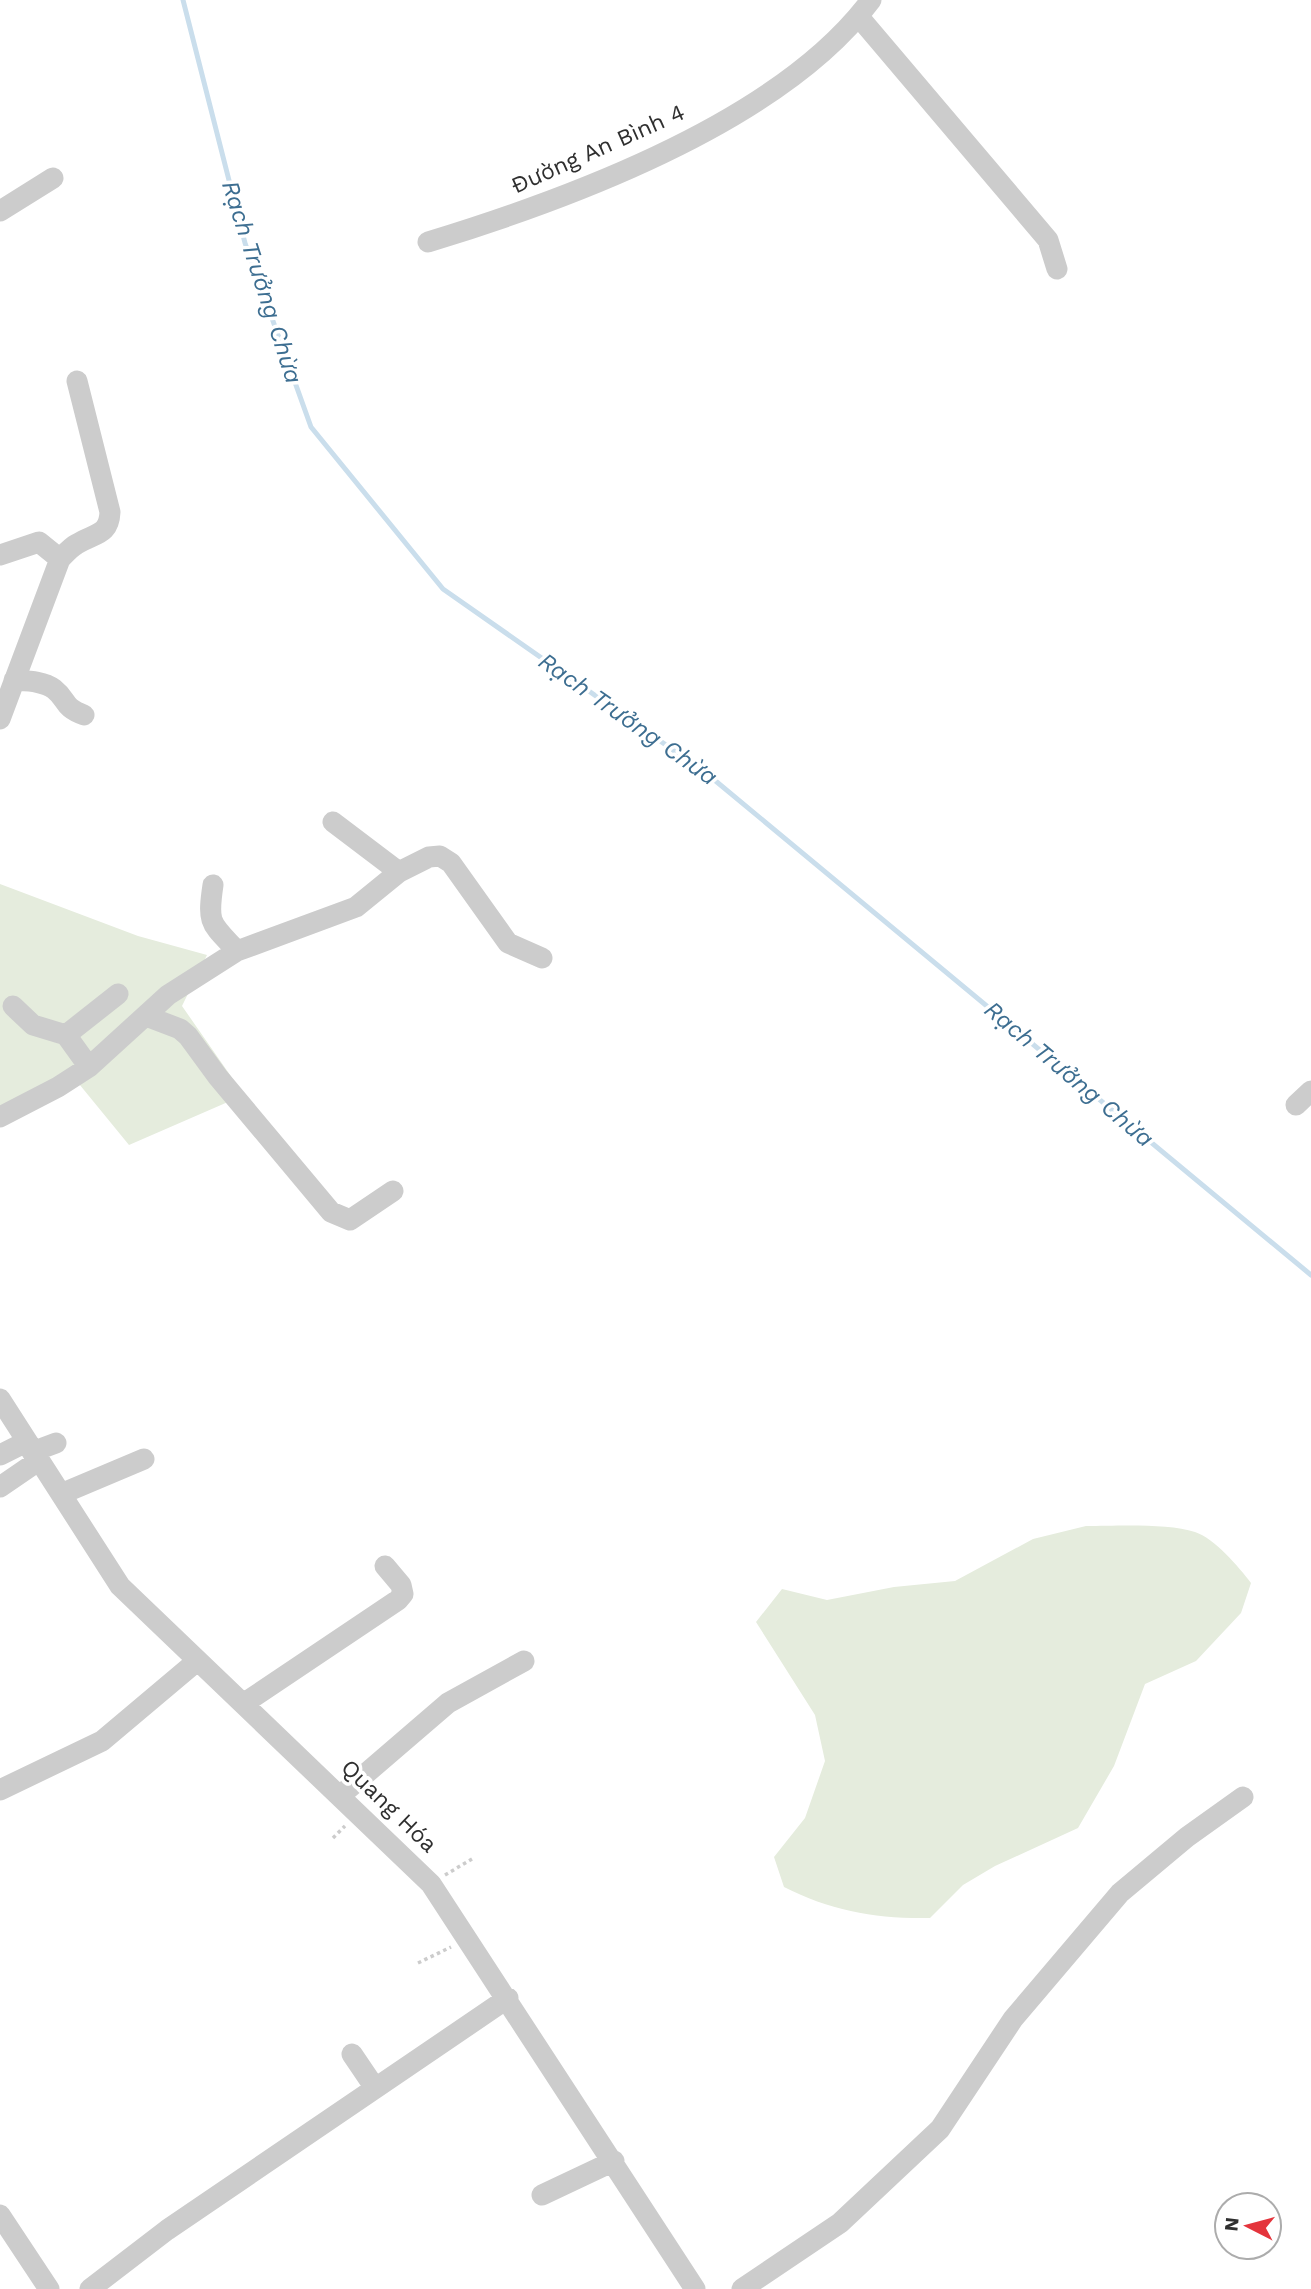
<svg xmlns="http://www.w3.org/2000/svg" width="1311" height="2289" font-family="'Work Sans',sans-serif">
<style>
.green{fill:#e5ecdd}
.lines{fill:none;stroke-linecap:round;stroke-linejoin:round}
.stream{stroke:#cadeec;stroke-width:5}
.path{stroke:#ccc;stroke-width:3.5;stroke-dasharray:3.5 3.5;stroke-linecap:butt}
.minor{stroke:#ccc;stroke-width:21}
.labels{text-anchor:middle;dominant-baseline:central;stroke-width:7;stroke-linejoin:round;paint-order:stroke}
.street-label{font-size:23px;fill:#2f2f2f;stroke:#fff}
.water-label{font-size:24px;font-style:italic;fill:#3d6e91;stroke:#fff}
</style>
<rect width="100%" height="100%" fill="#fff"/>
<path class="green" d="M0 884 138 936 207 955 182 1006 244 1095 129 1145 75 1079 0 1115Z
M1086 1526C1116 1526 1168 1523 1195 1532 1214 1538 1239 1567 1251 1583L1241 1613 1196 1661 1145 1684 1114 1766 1078 1828 995 1866 963 1885 930 1918C877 1919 831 1911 784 1887L774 1857 805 1818 825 1761 815 1715 756 1622 782 1589 827 1600 894 1587 955 1581 1033 1539Z"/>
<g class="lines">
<path class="stream" d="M183 0 245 243 311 427 443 589 706 773 1311 1275"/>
<path class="path" d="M333 1838 345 1826
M445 1875 472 1859
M418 1963 451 1947"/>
<path class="minor" d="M859 17 1048 240 1057 269
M0 211 53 178
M428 242C569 199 781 121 871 0
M0 555 39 542 60 559
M14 680C27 681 43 681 54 689 68 700 62 707 84 715
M0 719 60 559C65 554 71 547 77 544 94 533 109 536 110 512L77 381
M333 822 399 872
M213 885C207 925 211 923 237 951
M13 1006 33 1025 66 1035 89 1067
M146 1016 180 1029 188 1036 218 1077 331 1212 350 1220 393 1191
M66 1035 118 994
M1296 1105 1311 1091
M0 1117 58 1087 89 1067 168 995 237 951 356 907 399 872 429 857 440 856 451 863 508 943 542 958
M0 1399 120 1586 431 1884 695 2289
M32 1452 56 1443
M0 1455 26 1442
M0 1487 38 1461
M61 1494 144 1459
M243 1704 398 1600 403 1594 401 1585 385 1566
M0 1790 102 1741 197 1661
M341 1795 448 1703 524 1661
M352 2054 375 2088
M542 2195 614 2161
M0 2215 49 2289
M90 2289 167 2230 508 1998
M742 2289 840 2223 940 2129 1013 2019 1120 1893 1187 1837 1243 1797"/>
</g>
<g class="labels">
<g class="street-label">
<text transform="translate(598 149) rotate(-24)">Đường An Bình 4</text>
<text transform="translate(389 1806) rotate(44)">Quang Hóa</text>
</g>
<g class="water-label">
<text transform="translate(262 282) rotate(72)">Rạch Trưởng Chừa</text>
<text transform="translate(628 719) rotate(35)">Rạch Trưởng Chừa</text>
<text transform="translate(1069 1074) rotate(40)">Rạch Trưởng Chừa</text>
</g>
</g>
<g transform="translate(1248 2226) rotate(276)"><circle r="33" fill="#ffffff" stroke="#acacac" stroke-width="2"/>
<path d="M0-5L12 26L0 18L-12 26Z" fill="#e4343c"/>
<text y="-10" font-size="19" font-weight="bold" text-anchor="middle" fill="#2f2f2f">N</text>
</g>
</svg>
